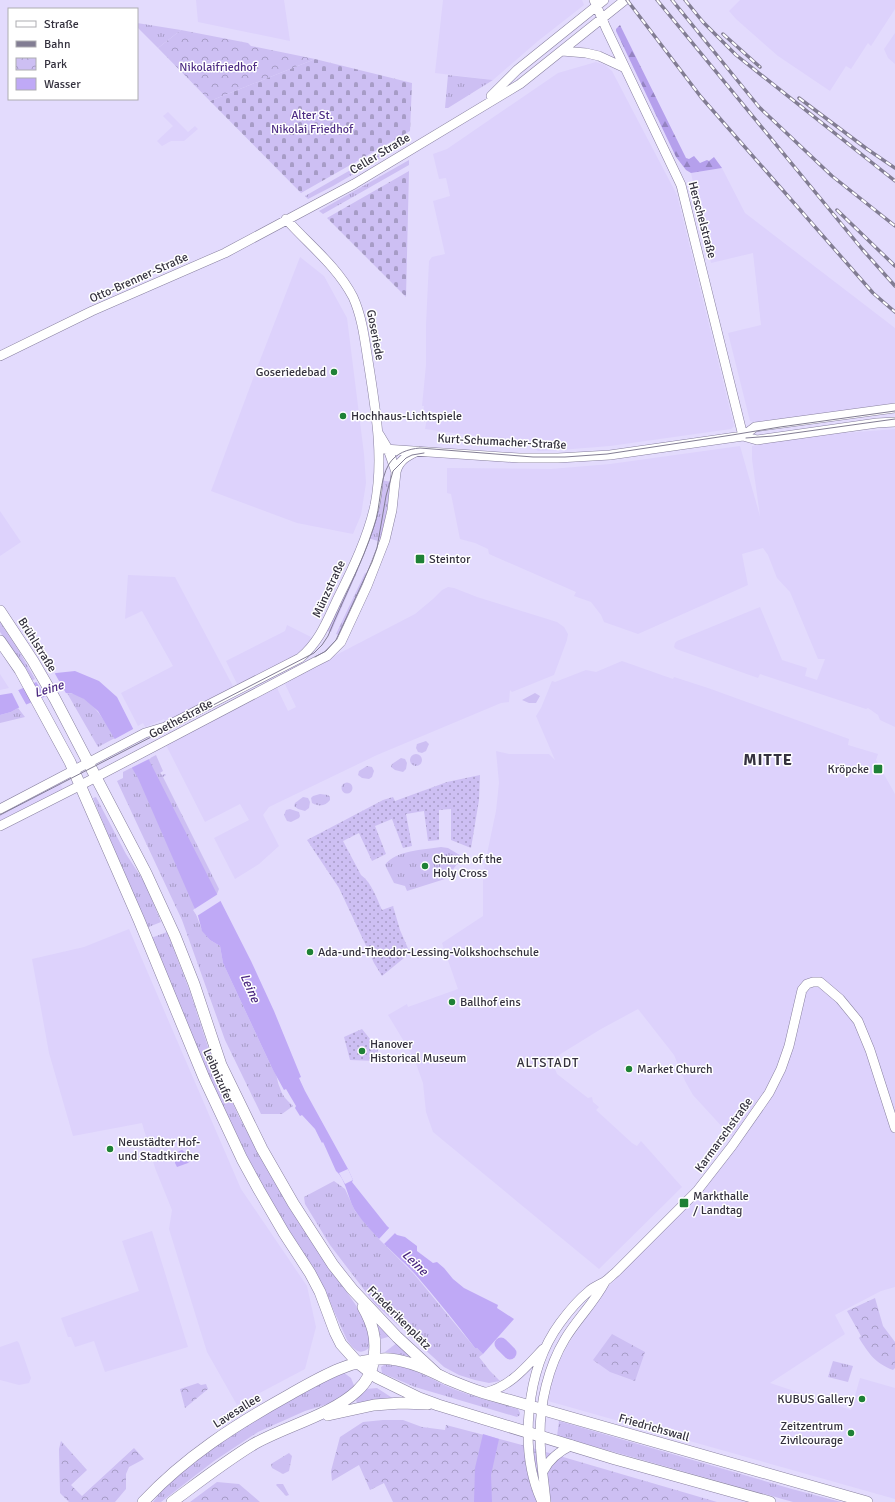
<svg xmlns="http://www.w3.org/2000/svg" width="895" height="1502" font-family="Signika,sans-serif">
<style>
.built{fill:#ddd2fc}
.grass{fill:url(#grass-tufts)}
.forest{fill:url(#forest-firs)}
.cemetery{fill:url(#cemetery-stones)}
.park{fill:url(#park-crowns)}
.garden{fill:url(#garden-dots)}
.water{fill:#bfa9f6}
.pier{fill:#e3dbfd}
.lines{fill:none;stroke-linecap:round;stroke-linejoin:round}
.river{stroke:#bfa9f6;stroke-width:13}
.tertiary-casing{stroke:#88809f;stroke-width:10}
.secondary-casing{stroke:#88809f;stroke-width:12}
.tertiary{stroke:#fff;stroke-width:9}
.secondary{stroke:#fff;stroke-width:11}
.tram{stroke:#827d93;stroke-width:1}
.rail-casing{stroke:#827d93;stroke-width:3.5}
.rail{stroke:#fff;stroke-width:2;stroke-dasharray:6;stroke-linecap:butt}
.poi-dot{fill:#1e8135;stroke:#fff;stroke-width:1.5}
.labels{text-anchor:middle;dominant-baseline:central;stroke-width:3;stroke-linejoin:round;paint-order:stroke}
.park-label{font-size:12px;fill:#4f2e85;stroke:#fff}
.street-label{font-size:12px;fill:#34313e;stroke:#fff}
.poi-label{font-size:12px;fill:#34313e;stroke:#fff;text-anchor:start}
.water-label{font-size:13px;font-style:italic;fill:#4c2a81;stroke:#fff}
.neighbourhood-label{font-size:13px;letter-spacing:1px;fill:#34313e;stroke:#fff}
.district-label{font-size:16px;font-weight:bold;letter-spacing:1px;fill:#34313e;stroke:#fff}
</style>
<defs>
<pattern id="grass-tufts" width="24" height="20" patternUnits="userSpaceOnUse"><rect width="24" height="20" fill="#cdbff3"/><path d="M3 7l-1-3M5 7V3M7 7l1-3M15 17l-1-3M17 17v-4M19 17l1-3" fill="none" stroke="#a79cc6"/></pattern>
<pattern id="forest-firs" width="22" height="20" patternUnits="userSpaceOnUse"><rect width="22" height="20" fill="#b5a0ec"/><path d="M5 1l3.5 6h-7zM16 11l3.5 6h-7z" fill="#9483c1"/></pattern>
<pattern id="cemetery-stones" width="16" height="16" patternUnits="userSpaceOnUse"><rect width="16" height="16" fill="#cdbff3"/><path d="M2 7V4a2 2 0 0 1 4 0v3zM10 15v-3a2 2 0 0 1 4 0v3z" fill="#a79cc6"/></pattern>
<pattern id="park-crowns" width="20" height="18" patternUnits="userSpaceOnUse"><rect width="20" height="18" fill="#cdbff3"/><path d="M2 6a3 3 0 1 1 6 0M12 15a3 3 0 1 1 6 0" fill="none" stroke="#a79cc6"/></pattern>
<pattern id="garden-dots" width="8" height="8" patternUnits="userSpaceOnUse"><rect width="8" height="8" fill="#cdbff3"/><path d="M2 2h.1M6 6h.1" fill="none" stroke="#a79cc6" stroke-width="1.8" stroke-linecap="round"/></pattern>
</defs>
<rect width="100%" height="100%" fill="#e3dbfd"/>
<path class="built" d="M196 0H284L290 41 198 22Z
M443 0H582L584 5 538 41 493 80 435 73Z
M740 0H895V9L871 46 868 43 851 69 846 66 830 91 778 56 736 19 729 11Z
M895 33V64L888 58 884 49Z
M596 62 605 65 612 71 677 195 734 426 731 429 610 446 560 450 538 451 529 445 520 442 425 429 427 418 425 417V412H423L424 406H422L426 365V325L429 261 432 257 445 254 433 201 450 196 446 178 439 179 433 154 447 149 558 73Z
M168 112 188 132 195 126 198 129 184 141H171L162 146 157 141 173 126 163 116Z
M722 168 745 213 895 328V403L757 423 750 421 728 333 761 325 753 253 711 263 691 173Z
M300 257 324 276 347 318 364 454 366 483 361 515 353 534 297 523 211 491 257 368Z
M845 428 846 433 895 429V727L880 720 878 715 868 708 866 709 760 674 758 678 676 649 674 647 675 643 677 641 760 607 782 660 807 668 805 676 817 680 825 659H818L790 592 777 578 768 555 763 548 742 554 748 585 638 634 604 622 601 615 591 602 574 596 576 592 489 554 488 549 475 543 460 539 451 494 447 493V468H449L551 469 610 464 740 446 760 516 752 459V446Z
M0 511 21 542 0 556Z
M128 575 175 577 234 688 166 722 164 719 145 727 143 723 138 726 121 693 173 666 142 611 125 619Z
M448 587 454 588 477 597 557 622 564 627 568 634 567 640 554 675 512 692 510 690 509 702 501 703 377 755 269 807 263 815 279 846 259 864 235 879 214 838 249 820 240 804 205 822 166 745 277 688 288 711 296 707 285 684 338 654 415 614 433 599 442 590Z
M287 625 313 638 297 656 238 686 226 661 285 631Z
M622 661 673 679 674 677 708 688 849 739 848 745 878 754 876 760 895 794V1287L881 1291 835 1315 845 1334 770 1383 851 1410 860 1378 895 1388V1499L548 1401 556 1368 569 1343 606 1289 699 1194 721 1168 737 1143 693 1095 685 1081 674 1055 638 1009 601 1029 554 1058 553 1064 557 1074 588 1098 592 1097 593 1102 599 1107 596 1110 632 1143 637 1146 641 1141 682 1187 599 1269 433 1132 426 1112 423 1083 414 1058 388 1015 407 1004 408 1007 458 989 442 943 483 916V873L496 811 499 783 496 751 509 754H549L555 760 536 716 541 708 552 681 555 682 586 670 596 672Z
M0 674 9 688 0 690Z
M59 782 63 789 0 821V812Z
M129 929 241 1189 307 1286 316 1327 305 1369 237 1405 207 1352 169 1229 172 1210 155 1168 142 1123 73 1136 49 1053 32 959 84 947Z
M152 1231 188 1347 105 1372 94 1341 75 1347 71 1337H68L61 1318 139 1291 122 1241Z
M17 1341 19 1343 31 1378 29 1383 19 1385 0 1380V1347Z"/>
<path class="grass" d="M137 23 181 30 158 48 137 27Z
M448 75 493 80 448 108H445Z
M410 136V141L333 186 308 199 305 196Z
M409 160V165L323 214 319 211Z
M380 480 392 482 381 542 368 538Z
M355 568 358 570 331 632 327 631Z
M365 573 369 575 340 636 336 634Z
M0 622 19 651 35 679 31 681 16 655 0 632Z
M67 693C90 693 105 722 115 738L98 747Z
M535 693 540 696 536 703H529L522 700Z
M18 708 25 717 0 723V715L11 712Z
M426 741 429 744 426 751 422 753 418 752 416 748 417 744Z
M410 760a6 6 0 1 1 12 0a6 6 0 1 1-12 0Z
M156 755 163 771 160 773 162 775 165 774 166 775 163 777 219 889 217 894 194 909 202 930 210 940 220 946 223 963 272 1068C279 1078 276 1079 280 1088 282 1096 288 1101 293 1106L282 1114H261L225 1040 182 920 117 781 123 778V772Z
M401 758 405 759 407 763 406 769 403 772 395 770 391 767 392 764Z
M367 766 372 767 374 771 372 777 369 779 362 778 358 775 359 771Z
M341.5 788a5.5 5.5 0 1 1 11 0a5.5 5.5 0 1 1-11 0Z
M320 794 328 795 330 797V800C326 806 319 807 312 803L311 798 313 796Z
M96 797 126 854 145 883 161 922 146 928 93 798Z
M303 797 308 798 310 802 309 808 305 811 298 809 294 806 295 803Z
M290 809 299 812 300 816 299 818 291 822 287 821 284 815 286 810Z
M441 847 448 848 463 857 445 879 407 891 405 886 394 883 385 865C396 850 423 850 441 847Z
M167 932 189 989 208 1047 238 1115 261 1158 302 1227 362 1314 370 1333V1347C360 1357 353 1349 347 1340L318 1276 276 1210 251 1164 211 1081 151 938Z
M334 1181 345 1189 355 1211 379 1239 414 1274 475 1348H477L483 1354 479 1357 490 1371 500 1381 489 1383 475 1380 459 1375 444 1367 375 1304 330 1245 305 1204 304 1197Z
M374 1317 391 1336 381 1339Z
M398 1342 414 1357 385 1352Z
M833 1361 853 1366 848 1382 828 1377Z
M384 1365C410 1364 433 1381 456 1390 476 1398 497 1403 518 1409L520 1413V1415L517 1417 415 1387 382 1373 381 1367Z
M343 1372 351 1378 355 1388 331 1403 305 1411 258 1432 214 1461 161 1502H153C165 1486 179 1475 195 1462 241 1426 292 1399 343 1372Z
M377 1388 394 1399 357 1403 356 1400 366 1389Z
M559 1421 792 1489 841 1502H793L557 1436Z
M289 1453 292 1456 289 1471 283 1474 272 1468 271 1464Z
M277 1484H283L289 1495 286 1496 276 1485Z"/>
<path class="forest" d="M620 25 686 158 689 159 694 156 700 163 707 160 709 161 714 157 722 168 691 173 686 170 676 157 616 31V29Z"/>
<path class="cemetery" d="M315 59 412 83 410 131 301 193 210 101Z
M409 171 406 297 327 218Z"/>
<path class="park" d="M181 30 248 43 251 46 315 59 210 101 158 48Z
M875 1298 883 1326 895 1342V1368L893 1370C875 1363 869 1354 859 1338L861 1336 847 1311Z
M612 1334 645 1352 635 1381 610 1372 593 1360Z
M198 1383 201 1385 206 1384 208 1389 185 1408 180 1389Z
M383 1420H403L422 1427 445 1430 446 1425 522 1445 717 1502H393L384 1483 370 1490 359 1465 332 1481 331 1471 340 1437 363 1422Z
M61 1441 87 1470 71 1485 82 1496 134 1448 144 1459 129 1467 126 1474V1489L115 1502H69L60 1493 59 1449Z
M217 1482 239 1484 260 1502H190Z"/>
<path class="garden" d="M480 775 479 800 471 848 451 840V809L439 810V840L428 841 424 811 406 814 412 846 403 848 392 819 375 826 386 854 372 861 359 833 343 841 361 875C372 883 377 899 382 910L393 906 400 930 410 953 382 976 374 963 339 888 307 840 383 800 393 797 395 801 447 782Z
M362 1029 378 1049 377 1061 350 1060 344 1037Z"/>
<path class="water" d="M75 671 99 681 117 697 251 961 274 1011 301 1077 299 1078 305 1091 348 1169 353 1180 352 1182 387 1226 397 1235 405 1237 417 1246V1251L433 1263 437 1262 444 1268 453 1279 464 1288 498 1305 497 1308 514 1319 483 1354 477 1348H475C456 1323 436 1298 415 1274 395 1253 373 1236 356 1212 348 1200 346 1179 336 1171L323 1142 322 1143 315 1129 302 1115 300 1116 295 1108 296 1106 286 1089 284 1090 272 1068 223 963 220 946 210 940 202 931 198 916 138 778 98 711 84 699 71 693H67L44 697 18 708 11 712 0 715V695L12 693 56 673Z
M182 1150 188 1154 190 1161 188 1163 177 1167 175 1163V1155L179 1151Z
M483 1434 499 1439 491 1475 492 1502H474L475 1468Z"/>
<path class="pier" d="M54 672 67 695 47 699 35 680Z
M17 688 27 706 20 709 11 691Z
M135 728 151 758 131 768 113 740Z
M218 894 222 900 197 916 193 910Z
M348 1169 353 1180 345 1184 339 1173Z
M390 1227 396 1232 384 1244 379 1239Z"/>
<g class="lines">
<path class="river" d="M501 1344 510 1353"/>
<defs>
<path id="tertiary" d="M594 0 606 28 681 185 743 436
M562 51 586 53 599 56 625 68
M491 96 517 70 604 0
M0 356 92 311 225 253 354 184 520 84 625 0
M743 436 755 427 895 408
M384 449 519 458H558L610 455 743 436 757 440 877 423 895 422
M396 472C399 460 407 456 418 451
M0 809 145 733 165 727 300 658C320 641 327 621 338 598 353 568 368 537 375 505 384 459 376 412 369 367 365 343 363 319 353 297 337 266 308 244 286 219
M0 826 81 785 315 662 327 656 341 642 367 586 385 540 392 510 396 472 388 449 379 434
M484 1393C510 1387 525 1368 543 1349
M544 1470C550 1458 560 1451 572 1445
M542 1502C518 1450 526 1369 560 1323 568 1312 578 1300 589 1291 593 1287 599 1285 604 1282 609 1279 612 1275 616 1272L697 1191 732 1146 769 1093 781 1069 789 1046 802 990 807 984 813 982H820L840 999 858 1021 870 1050 895 1128
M546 1502C544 1481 540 1456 540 1435 540 1403 548 1367 565 1339 577 1319 594 1303 605 1282"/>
<path id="secondary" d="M0 611 33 661 55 699 146 873 175 936 194 984 221 1065 262 1149 293 1203 333 1265 352 1289 397 1337 436 1373
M0 641 20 670 70 762 139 920 204 1078 242 1159 259 1190 284 1233 310 1273 320 1292 335 1332 341 1344 358 1363 376 1377 419 1398 438 1405 615 1459 770 1502
M328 1415 374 1405 401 1403 428 1404
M143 1502C185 1457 235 1425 289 1395 319 1378 354 1357 390 1359 410 1361 429 1370 447 1379 459 1384 471 1389 484 1393L867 1502
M172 1502C199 1482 226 1461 254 1444 286 1426 331 1415 357 1391 367 1382 373 1369 374 1356 377 1338 372 1323 363 1307"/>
</defs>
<use href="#tertiary" class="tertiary-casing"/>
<use href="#secondary" class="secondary-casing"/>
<use href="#tertiary" class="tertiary"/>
<use href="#secondary" class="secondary"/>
<path class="tram" d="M746 438 773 436 895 419
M315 657 326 651 336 640 372 562 377 548 386 496 393 471 406 458 412 455 424 453
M0 815 314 653 322 645 328 636C343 599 362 564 374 526 381 507 379 480 389 464 396 453 408 449 420 448L533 457H565L607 454 732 435 780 427 895 411"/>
<defs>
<path id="rail" d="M627 0 701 97 873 293 895 312
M657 0 862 249 895 286
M672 0 759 107 832 176 895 226
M685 0 703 22 736 55 895 181
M723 34 760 67
M799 98 867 149 895 168
M837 210 895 266"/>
</defs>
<use href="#rail" class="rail-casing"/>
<use href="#rail" class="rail"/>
</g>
<g class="poi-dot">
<circle cx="334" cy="372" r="4"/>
<circle cx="343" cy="416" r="4"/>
<rect x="415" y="554" width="10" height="10" rx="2"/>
<rect x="873" y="764" width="10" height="10" rx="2"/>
<circle cx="425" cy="866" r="4"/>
<circle cx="310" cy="952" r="4"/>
<circle cx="452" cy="1002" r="4"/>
<circle cx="362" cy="1051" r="4"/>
<circle cx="629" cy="1069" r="4"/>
<circle cx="110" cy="1149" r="4"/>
<rect x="679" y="1198" width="10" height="10" rx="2"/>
<circle cx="862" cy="1399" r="4"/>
<circle cx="851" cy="1433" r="4"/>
</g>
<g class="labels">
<g class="park-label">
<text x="218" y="67">Nikolaifriedhof</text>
<text x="312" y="115">Alter St.<tspan x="312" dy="14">Nikolai Friedhof</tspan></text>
</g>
<g class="street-label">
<text transform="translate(380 154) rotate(-31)">Celler Straße</text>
<text transform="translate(702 220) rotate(75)">Herschelstraße</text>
<text transform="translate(139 278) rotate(-24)">Otto-Brenner-Straße</text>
<text transform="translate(375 335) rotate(79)">Goseriede</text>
<text transform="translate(502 442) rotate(3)">Kurt-Schumacher-Straße</text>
<text transform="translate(329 589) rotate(-65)">Münzstraße</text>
<text transform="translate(37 645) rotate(58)">Brühlstraße</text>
<text transform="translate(181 719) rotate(-28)">Goethestraße</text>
<text transform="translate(218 1076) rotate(66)">Leibnizufer</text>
<text transform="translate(724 1135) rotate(-54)">Karmarschstraße</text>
<text transform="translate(399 1318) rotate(45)">Friederikenplatz</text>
<text transform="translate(237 1411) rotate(-32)">Lavesallee</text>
<text transform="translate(654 1428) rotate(16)">Friedrichswall</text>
</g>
<g class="poi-label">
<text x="326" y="372" text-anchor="end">Goseriedebad</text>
<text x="351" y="416">Hochhaus-Lichtspiele</text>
<text x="429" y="559">Steintor</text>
<text x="869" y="769" text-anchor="end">Kröpcke</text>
<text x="433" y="859">Church of the<tspan x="433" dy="14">Holy Cross</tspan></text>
<text x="318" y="952">Ada-und-Theodor-Lessing-Volkshochschule</text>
<text x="460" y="1002">Ballhof eins</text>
<text x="370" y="1044">Hanover<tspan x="370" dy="14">Historical Museum</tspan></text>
<text x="637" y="1069">Market Church</text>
<text x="118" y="1142">Neustädter Hof-<tspan x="118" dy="14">und Stadtkirche</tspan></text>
<text x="693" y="1196">Markthalle<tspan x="693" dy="14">/ Landtag</tspan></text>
<text x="854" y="1399" text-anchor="end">KUBUS Gallery</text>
<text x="843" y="1426" text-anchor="end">Zeitzentrum<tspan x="843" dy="14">Zivilcourage</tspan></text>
</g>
<g class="water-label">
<text transform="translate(49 689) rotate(-17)">Leine</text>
<text transform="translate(250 988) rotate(66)">Leine</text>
<text transform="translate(415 1263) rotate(44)">Leine</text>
</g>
<g class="neighbourhood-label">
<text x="548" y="1063">ALTSTADT</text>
</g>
<g class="district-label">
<text x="768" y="760">MITTE</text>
</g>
</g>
<rect x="8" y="8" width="130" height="92" fill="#ffffff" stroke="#aeadb2"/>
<rect x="16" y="21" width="20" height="6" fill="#ffffff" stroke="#aeadb2"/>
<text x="44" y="28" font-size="12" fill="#34313e">Straße</text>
<rect x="16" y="41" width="20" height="6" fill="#827d93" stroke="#aeadb2"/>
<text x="44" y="48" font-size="12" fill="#34313e">Bahn</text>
<rect x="16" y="58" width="20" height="12" fill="url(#park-crowns)" stroke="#aeadb2"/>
<text x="44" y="68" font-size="12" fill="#34313e">Park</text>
<rect x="16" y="78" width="20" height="12" fill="#bfa9f6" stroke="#aeadb2"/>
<text x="44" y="88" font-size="12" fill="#34313e">Wasser</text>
</svg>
